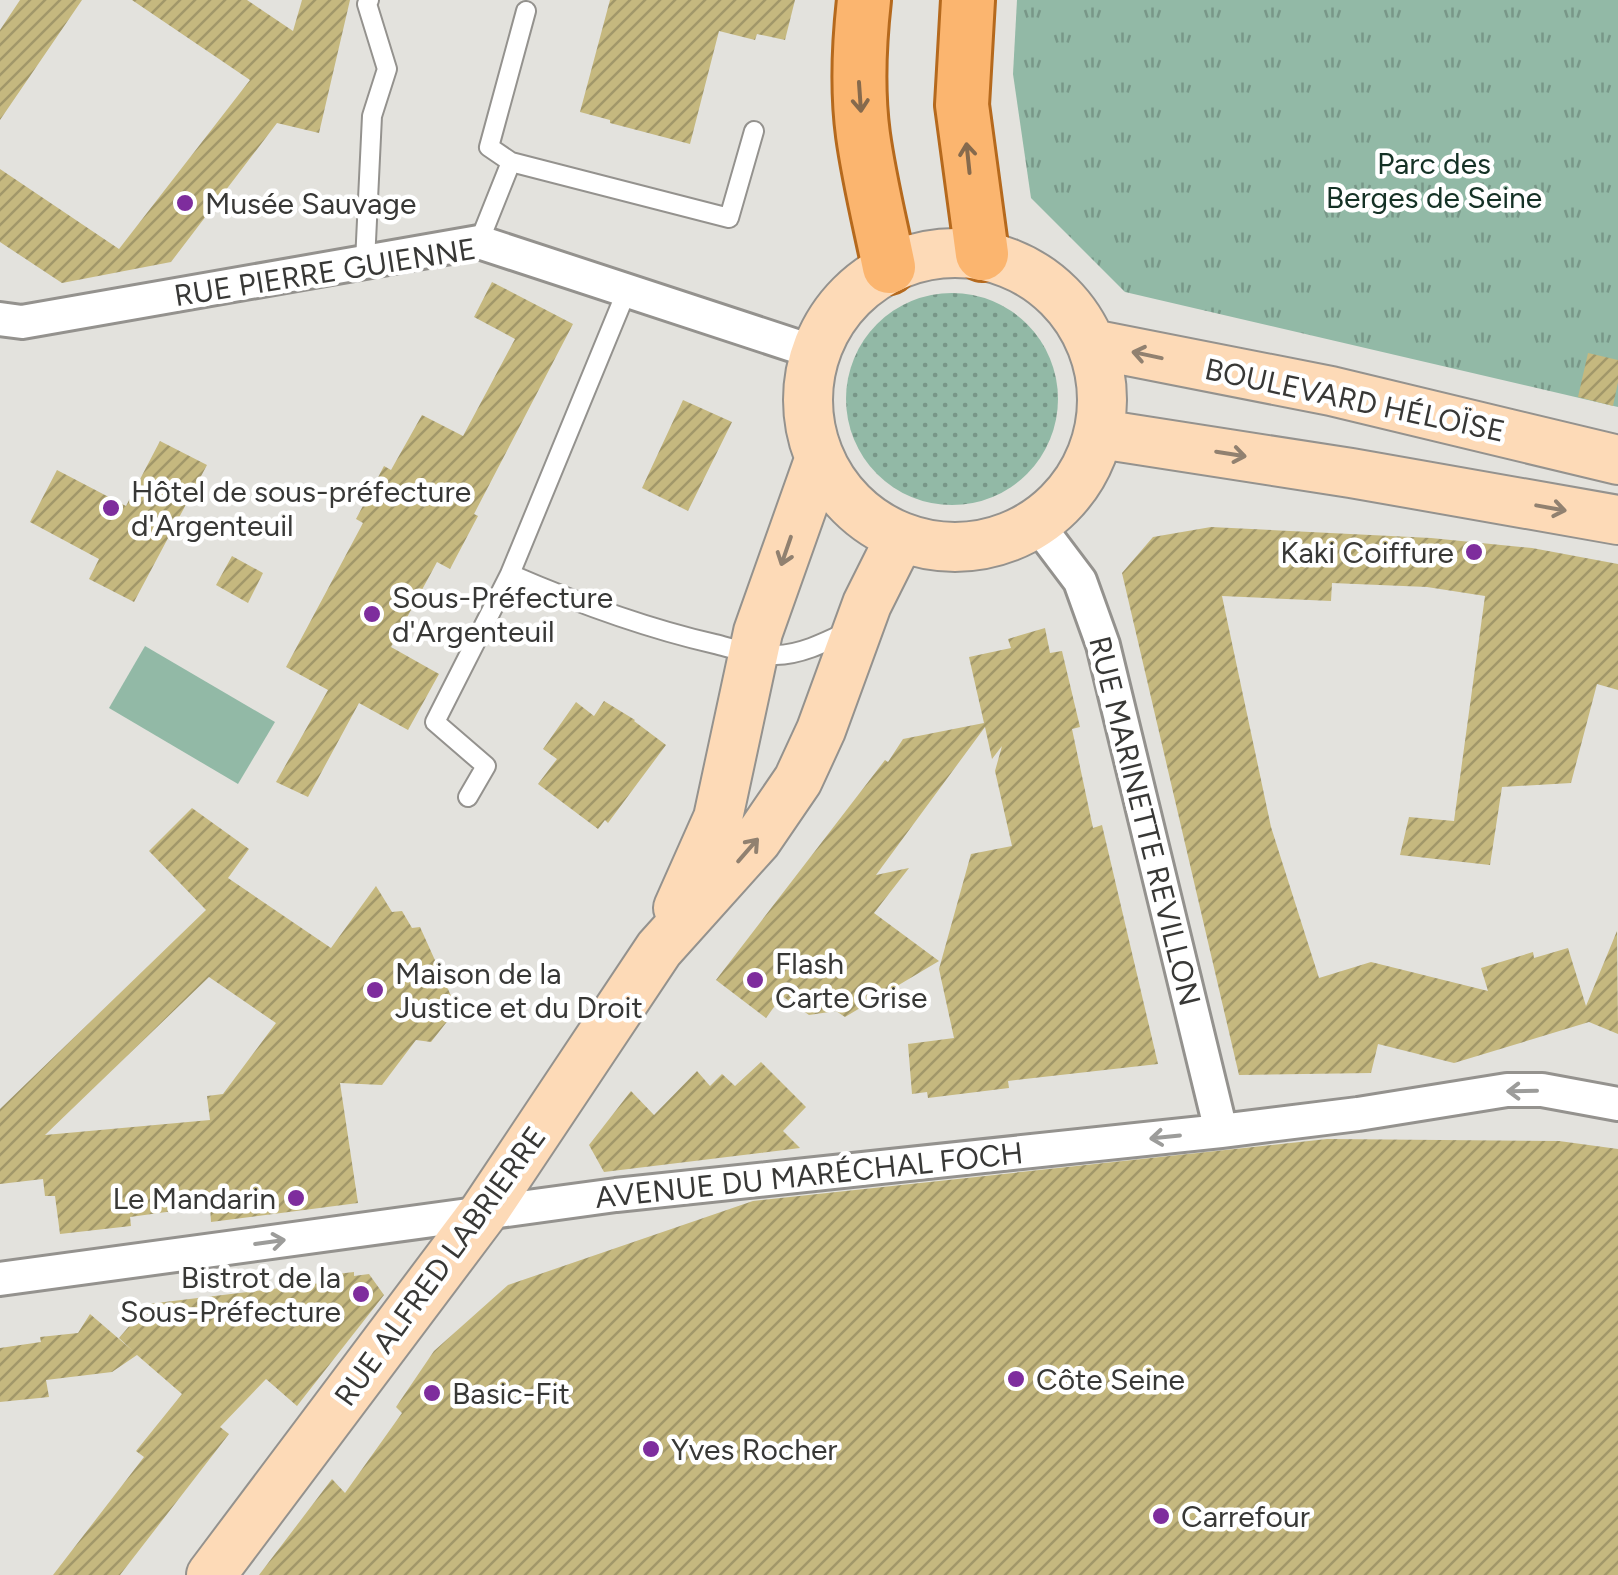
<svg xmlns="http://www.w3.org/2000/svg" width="1618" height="1575" font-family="Figtree,sans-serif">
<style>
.grass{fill:url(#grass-dots)}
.park{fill:url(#park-tufts)}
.pitch{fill:#92b9a6}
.building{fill:url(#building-hatch);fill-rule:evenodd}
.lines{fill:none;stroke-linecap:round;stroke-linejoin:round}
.service-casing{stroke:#94928e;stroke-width:22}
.minor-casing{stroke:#94928e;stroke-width:38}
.secondary-casing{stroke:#94928e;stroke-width:52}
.primary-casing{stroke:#b5691d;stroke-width:58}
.service{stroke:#fff;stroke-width:18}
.minor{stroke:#fff;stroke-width:32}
.secondary{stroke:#fddab7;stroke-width:48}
.primary{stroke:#fbb56f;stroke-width:52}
.oneway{stroke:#866a4d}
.oneway2{stroke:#918170}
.oneway3{stroke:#9c9c9a}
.poi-dot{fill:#7e2d9d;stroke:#fff;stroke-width:4}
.labels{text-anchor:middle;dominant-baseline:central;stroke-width:9;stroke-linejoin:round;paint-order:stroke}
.park-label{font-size:30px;fill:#143125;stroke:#fff}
.poi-label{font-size:30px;fill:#383836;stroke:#fff;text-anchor:start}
.street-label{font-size:30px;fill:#383836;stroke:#fff}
</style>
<defs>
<pattern id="grass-dots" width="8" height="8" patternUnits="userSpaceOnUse" patternTransform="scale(2.5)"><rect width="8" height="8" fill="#92b9a6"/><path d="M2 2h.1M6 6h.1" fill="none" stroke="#789788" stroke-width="1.8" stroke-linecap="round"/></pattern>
<pattern id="park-tufts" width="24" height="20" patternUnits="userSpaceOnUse" patternTransform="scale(2.5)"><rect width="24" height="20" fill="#92b9a6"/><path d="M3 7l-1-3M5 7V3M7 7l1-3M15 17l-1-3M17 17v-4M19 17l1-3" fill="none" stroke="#789788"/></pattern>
<pattern id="building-hatch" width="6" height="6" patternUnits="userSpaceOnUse" patternTransform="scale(2.5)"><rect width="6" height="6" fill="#c5b87f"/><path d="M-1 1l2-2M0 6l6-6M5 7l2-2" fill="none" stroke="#a19769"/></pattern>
</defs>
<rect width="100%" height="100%" fill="#e3e2dd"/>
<path class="grass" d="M846 399a106 106 0 1 1 212 0a106 106 0 1 1-212 0Z"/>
<path class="park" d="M1017 0H1618V407L1125 292 1031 198 1013 74Z"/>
<path class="pitch" d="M145 646 275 722 238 784 109 708Z"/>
<path class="building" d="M20 0H82L0 120V30Z
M132 0H247L293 31 302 0H350L319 133 277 123 171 262 62 283 0 242V169L119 249 250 80Z
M610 0H795L785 40 757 34 755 40 719 31 690 144 610 123V120L580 112Z
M492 282 573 324 474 514 478 516 450 569 437 562 391 647 439 674 408 730 359 703 308 797 276 782 328 690 286 667 363 523 356 519 384 466 391 470 422 415 463 436 515 339 474 317Z
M1588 353 1618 360V382L1613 406 1578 397Z
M683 400 732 422 688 511 642 488Z
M160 441 207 465 134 602 89 579 99 559 30 522 57 470 126 506Z
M1211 527 1431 538 1532 548 1618 564V690L1597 684 1571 783 1502 787 1490 865 1400 855 1409 817 1454 821 1485 596 1427 587 1332 583 1331 601 1222 596 1271 827 1319 978 1371 962 1488 991 1481 968 1533 952 1534 958 1568 948 1586 1006 1617 931 1618 1034 1589 1022 1454 1063 1378 1044 1371 1073 1239 1075 1122 573 1153 537Z
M232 556 263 573 248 603 216 585Z
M1045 628 1050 653 1062 651 1080 727 1072 729 1093 828 1102 825 1158 1064 1008 1081 1009 1088 928 1098 927 1092 912 1094 908 1044 954 1038 939 969 971 854 1012 846 995 771 1002 746 992 759 985 727 876 875 909 868 874 913 939 961 845 1017 836 1011 809 1015 782 996 766 1018 716 980 885 760 888 762 903 739 984 723 969 657 1011 648 1008 639Z
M604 701 635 720 634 721 666 745 608 823 605 820 598 829 538 784 557 759 543 749 576 702 594 716Z
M192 808 249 849 228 878 331 948 376 886 392 912 402 911 412 928 420 927 457 1009 431 1042 416 1040 382 1085 340 1083 358 1203 211 1222 210 1206 130 1217 131 1226 60 1234 55 1196H45L43 1179 0 1184V1109L206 910 149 851ZM209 977 276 1023 223 1094 207 1096 210 1120 45 1135Z
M761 1062 806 1107 783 1131 800 1148 604 1172 589 1145 631 1091 654 1115 697 1071 710 1086 722 1074 735 1086Z
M1327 1139 1559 1141 1618 1149V1575H259L332 1479 345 1493 402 1413 396 1407 434 1351 508 1285 753 1201Z
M354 1272V1276L369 1274 384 1295 297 1406 266 1379 220 1427 229 1434 120 1575H53L144 1457 136 1451 182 1394 137 1355 112 1372 46 1380 49 1397 0 1402V1348L41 1342 40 1337 78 1333 90 1314 133 1351 119 1338 148 1304 321 1283 320 1276Z"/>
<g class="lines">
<defs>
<path id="service" d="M511 162 729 218 754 131
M479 242 511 162 489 147 526 11
M365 262 372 116 387 69 367 4 369 0
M627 290 510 574C577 603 645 628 715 644 735 649 755 656 776 655 800 655 826 642 849 631
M468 797 486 766 435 722 510 574"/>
<path id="minor" d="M0 319 22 322 479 242 814 352
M1037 524 1080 581 1103 645 1221 1131
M0 1279 616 1195 1221 1131 1358 1114 1507 1090H1542L1618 1104"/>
<path id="secondary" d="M808 400a147 147 0 1 1 294 0a147 147 0 1 1-294 0Z
M1092 344 1331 391 1618 460
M1100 434 1351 473 1618 520
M678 908 718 818 758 632 819 460
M211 1575 483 1213 659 949 757 840 798 780 821 730 867 604 900 538"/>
<path id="primary" d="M864 0C859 45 857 90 863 135 869 179 880 223 889 267
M968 0 962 105 982 254"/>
</defs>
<use href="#service" class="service-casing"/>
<use href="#minor" class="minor-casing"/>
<use href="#secondary" class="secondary-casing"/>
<use href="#primary" class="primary-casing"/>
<use href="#service" class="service"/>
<use href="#minor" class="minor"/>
<use href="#secondary" class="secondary"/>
<use href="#primary" class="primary"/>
</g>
<defs><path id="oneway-shaft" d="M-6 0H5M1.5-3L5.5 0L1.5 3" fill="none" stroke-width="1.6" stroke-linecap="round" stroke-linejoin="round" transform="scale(2.5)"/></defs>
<g class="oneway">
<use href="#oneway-shaft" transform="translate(860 97) rotate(86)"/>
<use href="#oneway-shaft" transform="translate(968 158) rotate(-96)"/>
</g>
<g class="oneway2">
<use href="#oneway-shaft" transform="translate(1147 355) rotate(-168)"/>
<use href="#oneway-shaft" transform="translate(1231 454) rotate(9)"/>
<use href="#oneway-shaft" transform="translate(1551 508) rotate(10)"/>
<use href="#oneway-shaft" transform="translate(786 551) rotate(109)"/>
<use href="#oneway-shaft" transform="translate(748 850) rotate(-49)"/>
</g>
<g class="oneway3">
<use href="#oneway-shaft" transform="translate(1522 1091) rotate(179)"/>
<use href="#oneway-shaft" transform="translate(1165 1137) rotate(174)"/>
<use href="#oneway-shaft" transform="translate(270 1242) rotate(-8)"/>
</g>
<g class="poi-dot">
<circle cx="185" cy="203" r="10"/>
<circle cx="111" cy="508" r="10"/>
<circle cx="1474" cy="552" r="10"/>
<circle cx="372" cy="614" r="10"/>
<circle cx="755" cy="980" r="10"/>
<circle cx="375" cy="990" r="10"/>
<circle cx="296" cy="1198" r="10"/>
<circle cx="361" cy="1294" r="10"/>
<circle cx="1016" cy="1379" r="10"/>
<circle cx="432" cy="1393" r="10"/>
<circle cx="651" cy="1449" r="10"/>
<circle cx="1161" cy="1516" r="10"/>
</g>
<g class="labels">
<g class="park-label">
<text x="1434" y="163">Parc des<tspan x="1434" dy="34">Berges de Seine</tspan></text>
</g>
<g class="poi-label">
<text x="205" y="203">Musée Sauvage</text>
<text x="131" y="491">Hôtel de sous-préfecture<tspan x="131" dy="34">d'Argenteuil</tspan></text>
<text x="1454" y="552" text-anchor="end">Kaki Coiffure</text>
<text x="392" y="597">Sous-Préfecture<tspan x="392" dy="34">d'Argenteuil</tspan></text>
<text x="775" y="963">Flash<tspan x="775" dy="34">Carte Grise</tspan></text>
<text x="395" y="973">Maison de la<tspan x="395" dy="34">Justice et du Droit</tspan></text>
<text x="276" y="1198" text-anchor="end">Le Mandarin</text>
<text x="341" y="1277" text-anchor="end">Bistrot de la<tspan x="341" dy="34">Sous-Préfecture</tspan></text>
<text x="1036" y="1379">Côte Seine</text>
<text x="452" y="1393">Basic-Fit</text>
<text x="671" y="1449">Yves Rocher</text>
<text x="1181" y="1516">Carrefour</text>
</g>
<g class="street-label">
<text transform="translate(325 272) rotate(-9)">RUE PIERRE GUIENNE</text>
<text transform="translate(1355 400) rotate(12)">BOULEVARD HÉLOÏSE</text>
<text transform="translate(1145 821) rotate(76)">RUE MARINETTE REVILLON</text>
<text transform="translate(809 1175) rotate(-6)">AVENUE DU MARÉCHAL FOCH</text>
<text transform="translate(440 1266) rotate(-54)">RUE ALFRED LABRIERRE</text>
</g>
</g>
</svg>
